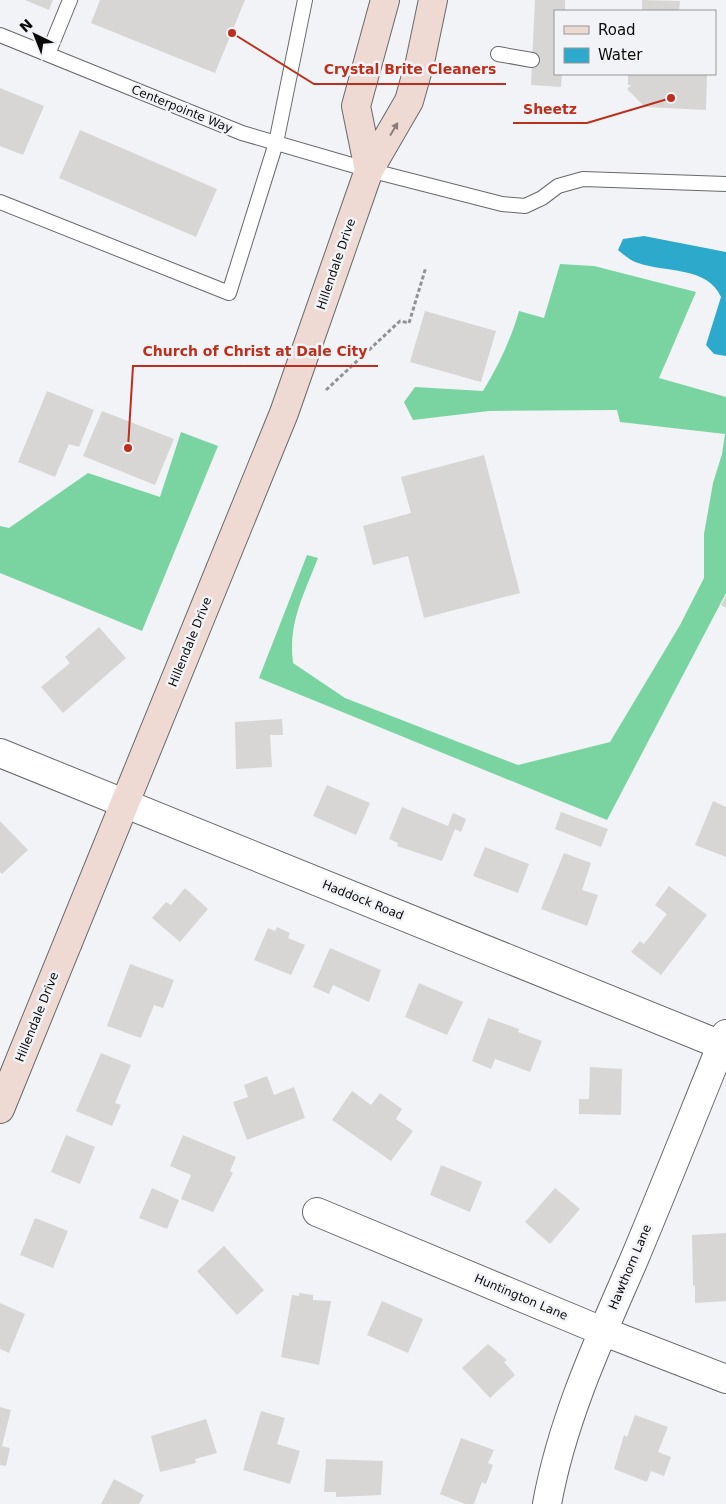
<svg xmlns="http://www.w3.org/2000/svg" width="726" height="1504" font-family="'DejaVu Sans',sans-serif">
<style>
.forest{fill:#7ad4a2}
.water{fill:#2daacb}
.building{fill:#d7d6d4}
.lines{fill:none;stroke-linecap:round;stroke-linejoin:round}
.lane-casing{stroke:#68696b;stroke-width:16}
.street-casing{stroke:#68696b;stroke-width:30}
.secondary-casing{stroke:#68696b;stroke-width:30}
.path{stroke:#929294;stroke-width:3;stroke-dasharray:4 2.5;stroke-linecap:butt}
.lane{stroke:#fff;stroke-width:14}
.street{stroke:#fff;stroke-width:28}
.secondary{stroke:#efdad3;stroke-width:28}
.oneway{fill:#887d79}
.labels{text-anchor:middle;dominant-baseline:central;stroke-width:5;stroke-linejoin:round;paint-order:stroke}
.street-label{font-size:12px;fill:#0b0b0c;stroke:#f2f3f6}
.leader{fill:none;stroke:#bc2f1c;stroke-width:2}
.callout-dot{fill:#bc2f1c;stroke:#f2f3f6;stroke-width:2}
.callout-label{font-size:14px;text-anchor:middle;font-weight:bold;fill:#bc2f1c;stroke:#f2f3f6;stroke-width:5;stroke-linejoin:round;paint-order:stroke}
</style>
<rect width="100%" height="100%" fill="#f2f3f6"/>
<path class="forest" d="M560 264 594 266 696 292 659 378 726 397V593L607 820 259 678 307 555 318 558C304 594 288 623 293 663L345 698 518 765 610 742 680 625 704 578V534L713 483 722 454 725 434 620 422 617 410 489 411 413 420 404 402 415 387 483 391C499 365 511 339 519 311L544 318Z
M181 432 218 446 142 631 0 573V526L9 528 88 473 160 497Z"/>
<path class="water" d="M644 236 726 252V356L714 354 706 345 721 297C707 266 667 273 638 263 631 261 624 255 618 250L623 239Z"/>
<path class="building" d="M25 0H53L49 10Z
M100 0H245L215 73 91 23Z
M535 0H565V11H555V74H562L561 87 531 85Z
M642 0 680 1 679 11H642Z
M628 74H707L706 110 645 107 627 89 631 85H628Z
M0 88 44 106 23 155 0 146Z
M80 130 217 189 196 237 59 178Z
M425 311 496 331 481 382 410 362Z
M47 391 94 410 79 447 69 444 55 477 18 462Z
M102 411 174 439 155 485 83 456Z
M484 455 520 593 424 618 408 556 373 565 363 526 411 513 401 477Z
M726 595V608L721 605Z
M99 627 126 658 63 713 41 687 70 663 65 657Z
M282 719 283 735H270L272 767 236 769 235 722Z
M327 785 370 803 356 835 313 816Z
M713 801 726 807V857L695 845Z
M402 807 448 826 453 813 466 819 461 832 455 829 442 861 397 846 398 843 389 839Z
M561 812 608 829 601 847 555 829Z
M0 821 28 850 2 874 0 872Z
M485 847 529 864 518 893 473 876Z
M564 853 591 863 582 890 598 895 587 926 541 909Z
M669 886 707 915 661 975 631 952 640 941 644 944 667 914 655 905Z
M185 888 208 909 180 942 152 918 166 902 171 905Z
M277 927 290 933 288 938 305 945 291 975 254 960 268 928 275 931Z
M330 948 381 970 369 1002 333 985 329 994 313 987Z
M130 964 174 980 163 1008 154 1005 141 1038 107 1026Z
M419 983 463 1002 447 1035 405 1017Z
M488 1018 519 1029 518 1032 542 1041 530 1072 495 1059 491 1069 472 1061Z
M101 1053 131 1065 115 1103 121 1105 112 1126 76 1111Z
M590 1067 622 1069 621 1115 579 1114V1099H589Z
M267 1076 274 1095 294 1087 305 1118 247 1140 233 1102 248 1097 244 1085Z
M352 1091 371 1105 380 1093 402 1109 396 1119 413 1131 391 1161 332 1120Z
M66 1135 95 1147 80 1184 51 1172Z
M183 1135 236 1157 230 1171 233 1173 213 1212 181 1199 191 1175 170 1166Z
M441 1165 482 1182 470 1212 430 1195Z
M152 1188 179 1200 167 1229 139 1218Z
M555 1188 580 1209 550 1244 525 1222Z
M35 1218 68 1231 53 1268 20 1255Z
M726 1233V1301L695 1303V1285L693 1286 692 1235Z
M224 1246 264 1290 237 1315 197 1271Z
M299 1293 313 1295V1300L331 1301 319 1365 281 1357 292 1295 299 1296Z
M382 1301 423 1319 408 1353 367 1335Z
M0 1303 25 1314 9 1353 0 1349Z
M488 1344 507 1360 504 1362 515 1375 490 1398 462 1368Z
M0 1407 11 1410 2 1446 10 1448 6 1466 0 1465Z
M261 1411 285 1418 277 1444 300 1451 290 1484 243 1470Z
M635 1415 668 1427 658 1452 671 1457 664 1476 651 1471 647 1482 614 1469 624 1435 627 1437Z
M206 1419 217 1453 195 1459 196 1463 160 1472 151 1436Z
M461 1438 494 1450 488 1463 493 1465 486 1484 482 1482 474 1504H465L440 1494Z
M326 1459 383 1461 381 1495 336 1497V1492H324Z
M114 1479 144 1495 139 1504H101Z"/>
<g class="lines">
<defs>
<path id="lane" d="M0 35 242 133 369 170 502 204 525 206 542 198 558 186 583 179 726 184
M48 54 70 0
M498 54 532 60
M0 202 229 293 276 143 305 0"/>
<path id="street" d="M0 753 726 1047
M317 1212 602 1331 726 1379
M547 1504C562 1420 599 1340 633 1262 665 1186 695 1110 726 1034"/>
<path id="secondary" d="M369 170 356 106 385 0
M0 1109 284 413 369 170 409 101 420 62 433 0"/>
</defs>
<use href="#lane" class="lane-casing"/>
<use href="#street" class="street-casing"/>
<use href="#secondary" class="secondary-casing"/>
<path class="path" d="M326 390 400 321 409 323 426 267"/>
<use href="#lane" class="lane"/>
<use href="#street" class="street"/>
<use href="#secondary" class="secondary"/>
</g>
<defs><path id="oneway-solid" d="M-6-.8H1V-3.2L6.5 0L1 3.2V.8H-6Z" transform="scale(1.25)"/></defs>
<use class="oneway" href="#oneway-solid" transform="translate(394 129) rotate(-59)"/>
<g class="labels">
<g class="street-label">
<text transform="translate(182 109) rotate(22)">Centerpointe Way</text>
<text transform="translate(336 264) rotate(-71)">Hillendale Drive</text>
<text transform="translate(190 642) rotate(-68)">Hillendale Drive</text>
<text transform="translate(363 900) rotate(22)">Haddock Road</text>
<text transform="translate(37 1017) rotate(-68)">Hillendale Drive</text>
<text transform="translate(630 1267) rotate(-67)">Hawthorn Lane</text>
<text transform="translate(521 1297) rotate(23)">Huntington Lane</text>
</g>
</g>
<path class="leader" d="M232 33L314 84H506M671 98L587 123H513M128 448L133 366H378"/>
<g class="callout-dot">
<circle cx="232" cy="33" r="5"/>
<circle cx="671" cy="98" r="5"/>
<circle cx="128" cy="448" r="5"/>
</g>
<g class="callout-label">
<text x="410" y="74">Crystal Brite Cleaners</text>
<text x="550" y="114">Sheetz</text>
<text x="255" y="356">Church of Christ at Dale City</text>
</g>
<rect x="554" y="10" width="162" height="65" fill="#f2f3f6" stroke="#969698"/>
<rect x="564" y="26" width="25" height="8" fill="#efdad3" stroke="#969698"/>
<text x="598" y="35" font-size="15" fill="#0b0b0c">Road</text>
<rect x="564" y="48" width="25" height="15" fill="#2daacb" stroke="#969698"/>
<text x="598" y="60" font-size="15" fill="#0b0b0c">Water</text>
<g transform="translate(35 35) rotate(317)" stroke="#f2f3f6" stroke-width="4" paint-order="stroke">
<path d="M0-4L9 19L0 12L-9 19Z" fill="#0b0b0c"/>
<text y="-8" font-size="14" font-weight="bold" text-anchor="middle" fill="#0b0b0c">N</text>
</g>
</svg>
